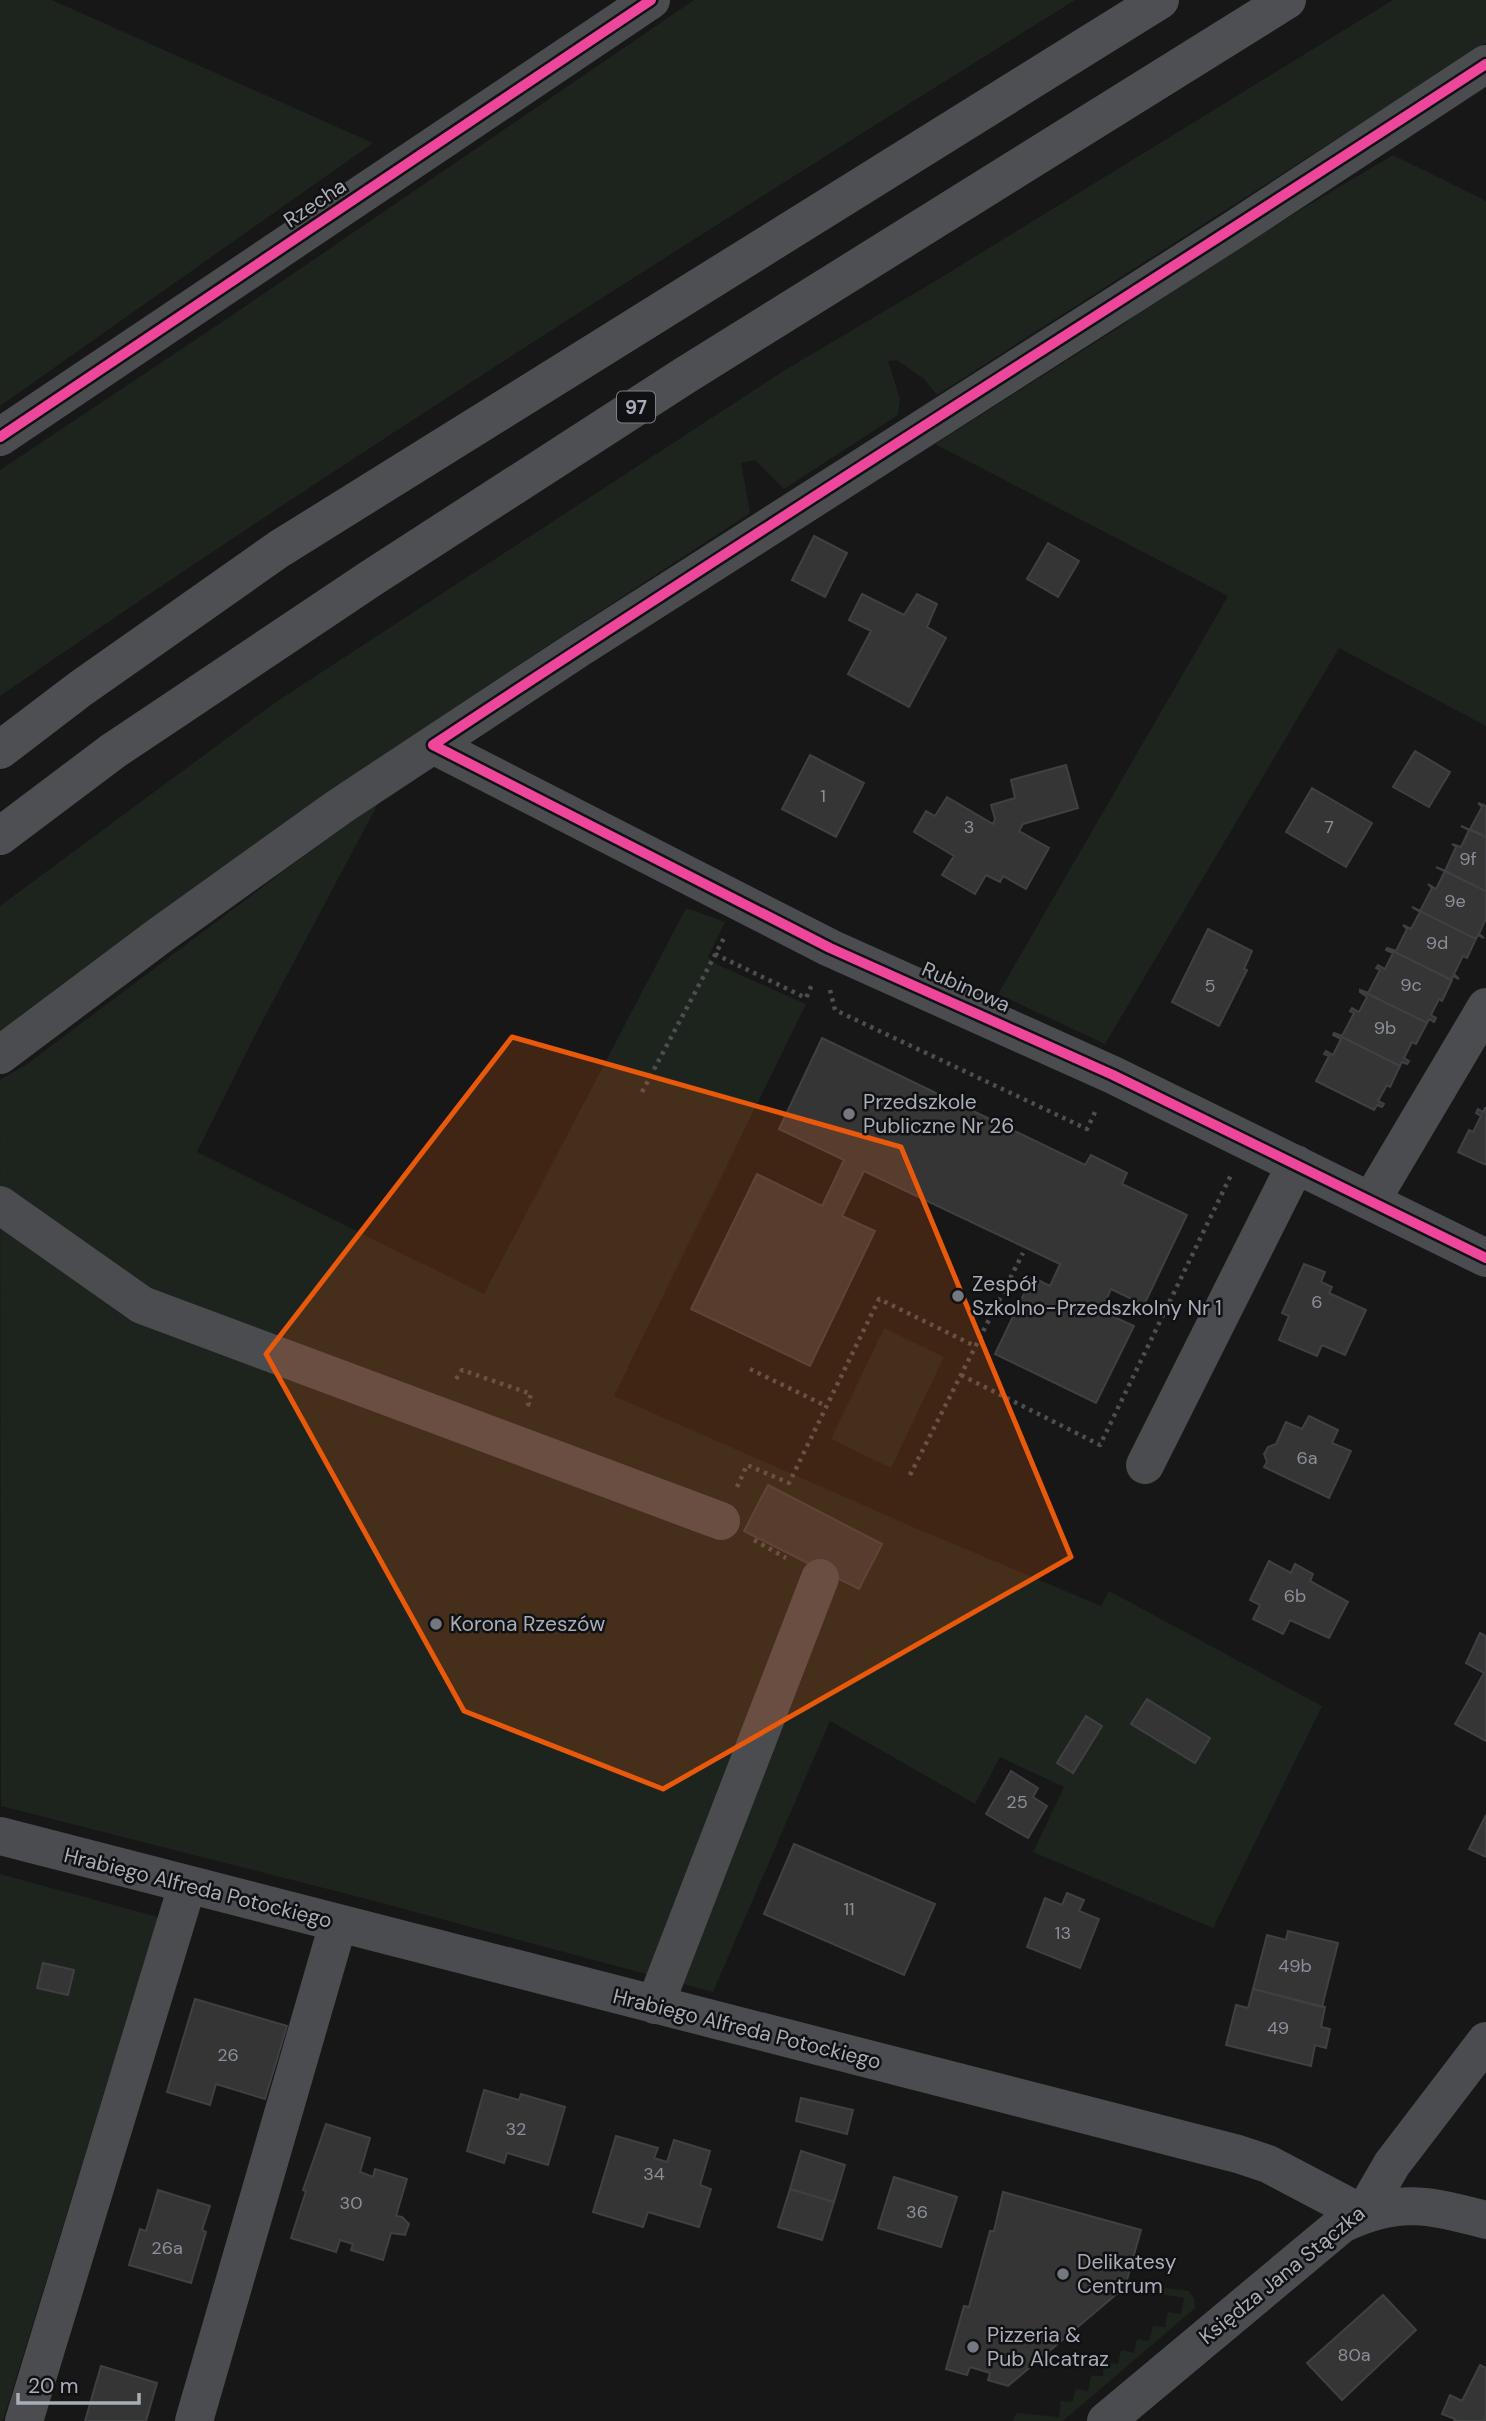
<svg xmlns="http://www.w3.org/2000/svg" width="1486" height="2421" font-family="'DM Sans',sans-serif">
<style>
.green{fill:#1d241e}
.building{fill:#353536;stroke:#3f4043;stroke-width:2}
.lines{fill:none;stroke-linecap:round;stroke-linejoin:round}
.path{stroke:#4d4e52;stroke-width:4.5;stroke-dasharray:3.5 5;stroke-linecap:butt}
.minor{stroke:#4b4c50;stroke-width:38}
.major{stroke:#4d4f52;stroke-width:38}
.cycleway-casing{stroke:#111113;stroke-width:15}
.cycleway{stroke:#ed469a;stroke-width:10}
.marked{fill:#e8590c;fill-opacity:0.2;stroke:#e8590c;stroke-width:5;stroke-linejoin:round}
.poi-dot{fill:#757880;stroke:#111113;stroke-width:2.5}
.labels{text-anchor:middle;dominant-baseline:central;stroke-width:5;stroke-linejoin:round;paint-order:stroke}
.number-label{font-size:18px;fill:#8b8f98}
.shield{fill:#111113;stroke:#7b7e86;stroke-width:2}
.shield-label{font-size:19px;font-weight:bold;fill:#a8adb8}
.street-label{font-size:21px;fill:#a8adb8;stroke:#111113}
.poi-label{font-size:21px;fill:#a8adb8;stroke:#111113;text-anchor:start}
</style>
<rect width="100%" height="100%" fill="#171717"/>
<path class="green" d="M0 0H52L373 143 0 406Z
M694 0H1075C713 226 351 454 0 696V470L234 314Z
M1393 0H1486V43L937 395 924 379 897 360 888 361 900 399 898 415 784 489 755 460 741 463 750 513 535 654 0 1035V906L276 702 785 370 937 280Z
M1393 155 1486 201V726L1339 648 1105 1044 998 994 1228 596 935 444 1126 323 1159 294Z
M381 798 255 1035 197 1152 484 1294 686 908 725 922 708 957 718 965 806 1004 614 1396 913 1527 1101 1606 1109 1591 1322 1706 1213 1928 1033 1852 1064 1787 1000 1757 975 1804 830 1721 713 1992 363 1898 1 1806 0 1080 27 1064Z
M884 1328 944 1357 891 1468 831 1439Z
M0 1874 158 1917 3 2421H0Z
M1165 2288 1189 2291 1194 2299 1195 2308 1063 2421H1013L1016 2413 1059 2417 1061 2401 1072 2402 1076 2389 1088 2391 1091 2376H1103L1104 2362 1118 2364 1121 2350 1134 2353 1137 2339 1149 2341 1153 2326 1165 2327 1168 2312 1181 2314 1184 2298 1160 2294Z"/>
<path class="building" d="M814 536 847 553 825 597 792 580Z
M1048 543 1079 561 1058 597 1027 579Z
M862 594 904 615 917 594 937 604 927 627 946 638 909 707 848 674 871 631 849 620Z
M1415 751 1450 772 1429 807 1393 787Z
M810 755 864 783 836 837 782 809Z
M1066 765 1078 808 1023 824 1019 831 1049 848 1026 889 1003 876 1000 882 986 875 975 894 942 875 954 856 914 832 926 811 935 816 947 797 993 824 995 819 991 805 1015 798 1011 780Z
M1312 788 1372 823 1346 867 1286 832Z
M1478 803 1486 806V837L1470 829 1482 807Z
M1461 826 1486 837V891L1445 871 1456 847 1452 844 1461 847 1469 830Z
M1436 867 1486 891V919L1479 934 1484 938 1478 935 1476 939 1420 911 1432 888 1428 884 1436 889 1445 871Z
M1412 907 1476 939 1467 958 1463 956 1454 974 1459 979 1453 976 1451 980 1387 948 1396 951 1407 929 1403 925 1411 929 1420 912Z
M1208 929 1252 951 1244 969 1247 970 1219 1026 1172 1002Z
M1387 948 1452 980 1442 1001 1439 999 1431 1015 1436 1018 1434 1022 1429 1019 1427 1023 1360 990 1368 993 1380 970 1376 968 1378 965 1385 969 1393 953 1386 950Z
M1360 990 1427 1023 1416 1044 1412 1042 1404 1058 1409 1061 1407 1064 1402 1062 1400 1066 1334 1033 1342 1036 1354 1013 1350 1011 1352 1008 1359 1012 1367 997 1360 992Z
M1334 1033 1400 1066 1390 1087 1387 1085 1378 1101 1384 1104 1382 1107 1377 1105 1374 1110 1316 1081 1329 1056 1324 1054 1326 1051 1333 1055 1341 1039 1333 1035Z
M822 1038 1085 1165 1091 1155 1127 1173 1122 1184 1187 1215 1144 1305 1111 1289 1101 1311 1134 1326 1096 1403 995 1354 1032 1277 1050 1286 1060 1264 864 1171 842 1216 875 1231 810 1366 691 1309 757 1174 822 1206 844 1160 779 1129Z
M1485 1108H1486V1165L1458 1152 1469 1130 1473 1132 1481 1116 1476 1113 1478 1109 1483 1112Z
M1304 1264 1325 1272 1321 1282 1332 1287 1329 1293 1366 1310 1345 1355 1322 1345 1317 1356 1279 1340 1289 1316 1282 1313Z
M1309 1416 1338 1430 1332 1443 1351 1451 1329 1498 1264 1467 1267 1462 1264 1454 1268 1447 1276 1444 1286 1422 1302 1429Z
M768 1485 882 1544 859 1589 744 1531Z
M1269 1561 1291 1573 1295 1564 1313 1574 1310 1581 1348 1602 1329 1638 1290 1620 1283 1634 1253 1619 1260 1605 1250 1600Z
M1480 1633 1486 1636V1674L1466 1663Z
M1484 1673 1486 1674V1741L1455 1724Z
M1147 1699 1210 1738 1195 1763 1131 1724Z
M1086 1716 1102 1726 1073 1773 1057 1763Z
M1011 1771 1038 1788 1033 1797 1047 1806 1028 1838 986 1814Z
M1486 1815V1857L1469 1849Z
M794 1844 935 1904 904 1975 764 1914Z
M1067 1893 1084 1900 1079 1911 1099 1919 1080 1968 1027 1947 1045 1898 1062 1905Z
M1288 1931 1338 1943 1322 2007 1253 1989 1267 1935 1286 1940Z
M43 1963 74 1970 68 1995 37 1988Z
M1253 1989 1325 2007 1321 2027 1330 2029 1326 2048 1315 2045 1311 2066 1226 2045 1236 2005 1248 2008Z
M195 1999 287 2026 265 2099 216 2084 210 2105 167 2092Z
M484 2090 519 2100 521 2094 565 2107 548 2165 507 2153 504 2163 467 2151Z
M801 2098 853 2110 847 2134 796 2121Z
M326 2124 370 2138 360 2172 373 2177 375 2169 407 2179 396 2216 402 2217 409 2224 405 2235 391 2233 383 2260 351 2250 353 2244 340 2240 336 2252 291 2238 306 2191 303 2190Z
M616 2136 658 2148 654 2158 667 2162 674 2140 710 2151 700 2185 711 2189 699 2227 648 2212 643 2227 593 2212Z
M801 2151 845 2165 834 2202 790 2189Z
M894 2177 957 2197 941 2247 878 2228Z
M790 2189 834 2202 822 2240 778 2227Z
M158 2190 210 2206 202 2230 206 2232 191 2283 129 2265 140 2229 146 2231Z
M1003 2192 1141 2230 1125 2287 1008 2386 988 2380 990 2373 970 2367 967 2375 946 2369 964 2306 969 2307 990 2231H994Z
M1383 2295 1416 2330 1342 2400 1307 2363Z
M1480 2365 1486 2368V2421H1454L1455 2419 1442 2414 1450 2395 1462 2401Z
M101 2366 157 2383 146 2421H85Z"/>
<g class="lines">
<path class="path" d="M715 954 806 998 813 982
M830 990 835 1010 1087 1129 1096 1110
M642 1092 724 938
M750 1369 826 1406
M961 1375 1100 1445 1231 1175
M456 1379 462 1370 531 1394 528 1404 531 1405
M910 1475 1023 1253
M737 1487 747 1465 789 1483 879 1299 975 1346
M754 1540 786 1558"/>
<path class="minor" d="M0 437 651 0
M433 745 830 948 1113 1075 1486 1258
M0 1055 159 936 339 807 578 649 1232 231 1486 64
M1371 1201 1486 1007
M0 1205 142 1305 721 1521
M1145 1465 1296 1164
M0 1836 1238 2154 1268 2164 1363 2214
M655 2005 820 1578
M1363 2214 1392 2164 1486 2041
M24 2421 187 1886
M194 2421 338 1924
M1106 2421 1342 2224C1398 2197 1429 2205 1486 2220"/>
<path class="major" d="M0 750 80 689 279 549 1160 0
M0 836 113 751 373 577 684 376 1287 0"/>
<defs>
<path id="cycleway" d="M1486 64C1136 293 781 514 433 745L830 948 1113 1075 1486 1258
M0 437 651 0"/>
</defs>
<use href="#cycleway" class="cycleway-casing"/>
<use href="#cycleway" class="cycleway"/>
</g>
<path class="marked" d="M512 1037 901 1147 1071 1557 663 1789 464 1711 266 1354Z"/>
<g class="poi-dot">
<circle cx="849" cy="1114" r="7"/>
<circle cx="958" cy="1296" r="7"/>
<circle cx="436" cy="1624" r="7"/>
<circle cx="1063" cy="2274" r="7"/>
<circle cx="973" cy="2347" r="7"/>
</g>
<g class="labels">
<g class="number-label">
<text x="823" y="796">1</text>
<text x="969" y="827">3</text>
<text x="1329" y="827">7</text>
<text x="1468" y="859">9f</text>
<text x="1455" y="901">9e</text>
<text x="1437" y="943">9d</text>
<text x="1411" y="985">9c</text>
<text x="1210" y="986">5</text>
<text x="1385" y="1028">9b</text>
<text x="1317" y="1302">6</text>
<text x="1307" y="1458">6a</text>
<text x="1295" y="1596">6b</text>
<text x="1017" y="1802">25</text>
<text x="849" y="1909">11</text>
<text x="1063" y="1933">13</text>
<text x="1295" y="1966">49b</text>
<text x="1278" y="2028">49</text>
<text x="228" y="2055">26</text>
<text x="516" y="2129">32</text>
<text x="654" y="2174">34</text>
<text x="351" y="2203">30</text>
<text x="917" y="2212">36</text>
<text x="167" y="2248">26a</text>
<text x="1354" y="2355">80a</text>
</g>
<rect class="shield" x="617" y="391.5" width="38" height="31" rx="5"/>
<g class="shield-label">
<text x="636" y="407">97</text>
</g>
<g class="street-label">
<text transform="translate(315 203) rotate(-34)">Rzecha</text>
<text transform="translate(966 987) rotate(24)">Rubinowa</text>
<text transform="translate(198 1888) rotate(14)">Hrabiego Alfreda Potockiego</text>
<text transform="translate(747 2029) rotate(14)">Hrabiego Alfreda Potockiego</text>
<text transform="translate(1282 2275) rotate(-39)">Księdza Jana Stączka</text>
</g>
<g class="poi-label">
<text x="863" y="1102">Przedszkole<tspan x="863" dy="24">Publiczne Nr 26</tspan></text>
<text x="972" y="1284">Zespół<tspan x="972" dy="24">Szkolno-Przedszkolny Nr 1</tspan></text>
<text x="450" y="1624">Korona Rzeszów</text>
<text x="1077" y="2262">Delikatesy<tspan x="1077" dy="24">Centrum</tspan></text>
<text x="987" y="2335">Pizzeria &amp;<tspan x="987" dy="24">Pub Alcatraz</tspan></text>
</g>
</g>
<path d="M18 2393v10h121v-10" fill="none" stroke="#a8adb8" stroke-width="3.5"/>
<text x="28" y="2393" font-size="21" fill="#a8adb8" stroke="#111113" stroke-width="5" paint-order="stroke">20 m</text>
</svg>
